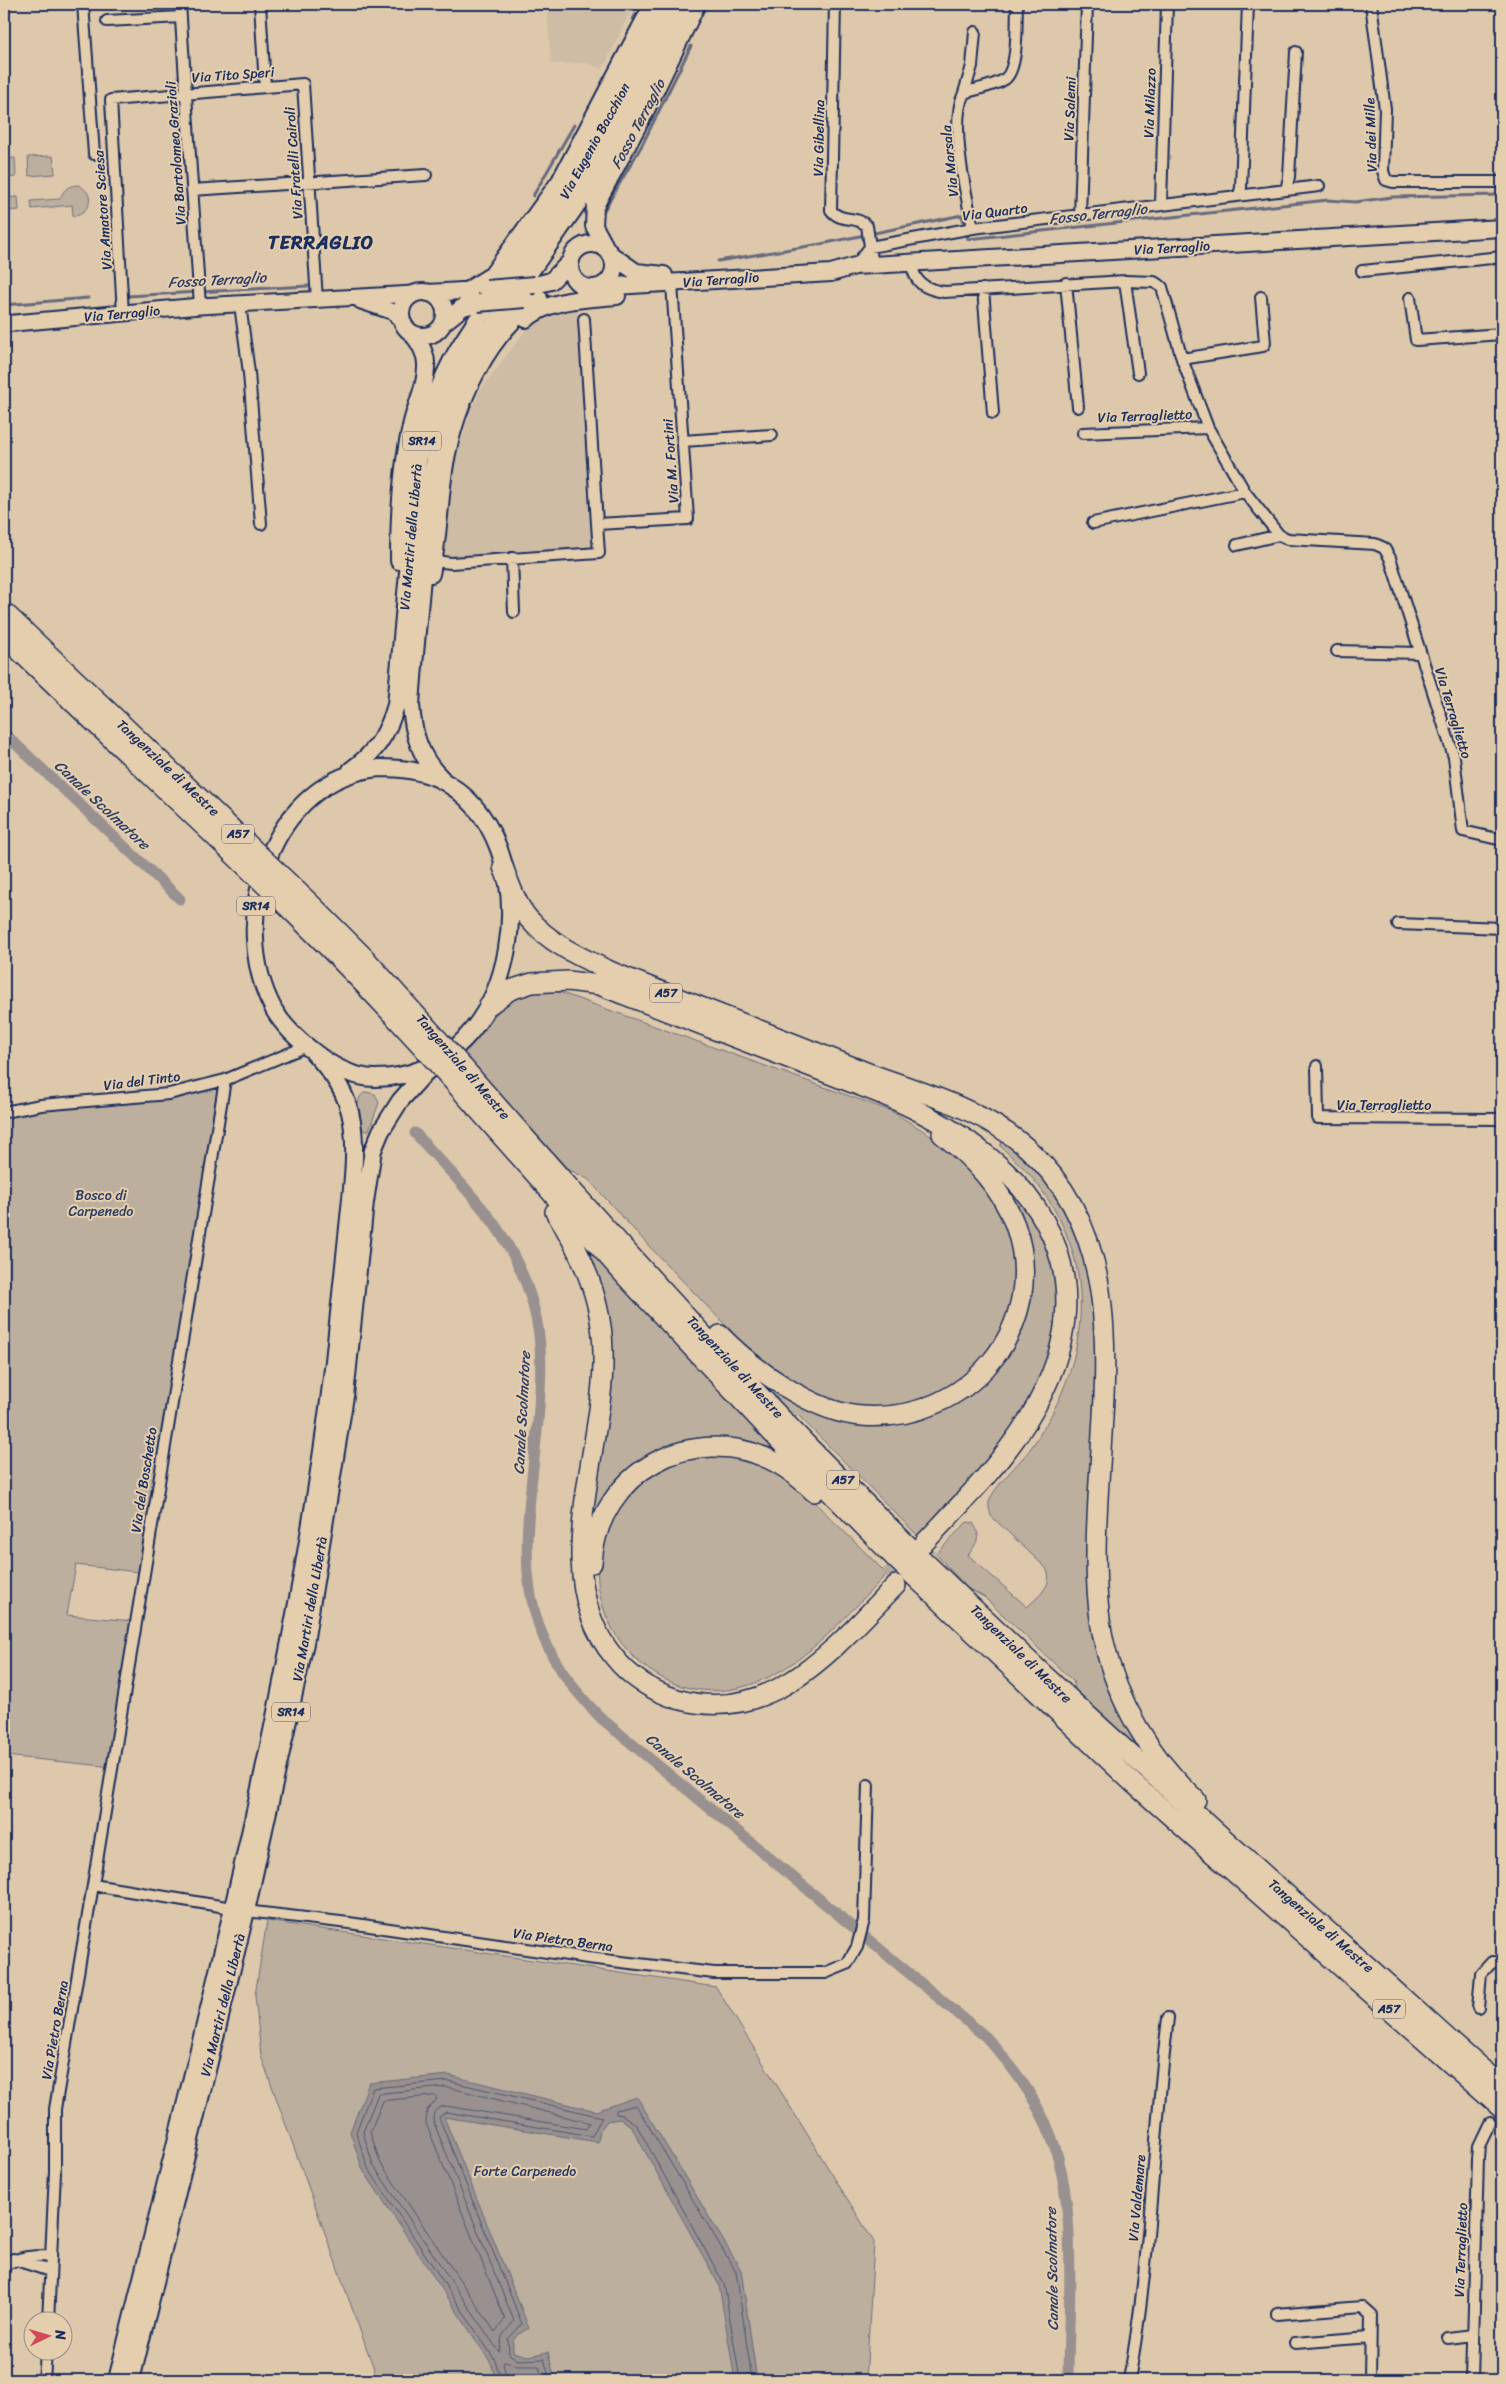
<svg xmlns="http://www.w3.org/2000/svg" width="1506" height="2384" font-family="Sriracha,sans-serif">
<style>
.built{fill:#cebca5}
.green{fill:#bdaf9e;stroke:#6c6f7e}
.water{fill:#989190;stroke:#666a7c}
.lines{fill:none;stroke-linecap:round;stroke-linejoin:round}
.shore{stroke:#4d5672;stroke-width:1}
.stream{stroke:#666a7c;stroke-width:3}
.canal{stroke:#989190;stroke-width:11}
.highway-tunnel{stroke:#b6a99c;stroke-width:19;stroke-dasharray:19 9;stroke-linecap:butt}
.street-casing{stroke:#1b2f5e;stroke-width:14}
.secondary-casing{stroke:#1b2f5e;stroke-width:19}
.primary-casing{stroke:#1b2f5e;stroke-width:20}
.highway-casing{stroke:#1b2f5e;stroke-width:22}
.street{stroke:#e5ceae;stroke-width:10}
.secondary{stroke:#e5ceae;stroke-width:15}
.primary{stroke:#e5ceae;stroke-width:16}
.highway{stroke:#e5ceae;stroke-width:19}
.primary-bridge-casing{stroke:#1b2f5e;stroke-width:20;stroke-linecap:butt}
.highway-bridge-casing{stroke:#1b2f5e;stroke-width:22;stroke-linecap:butt}
.primary-bridge{stroke:#e5ceae;stroke-width:16}
.highway-bridge{stroke:#e5ceae;stroke-width:19}
.labels{text-anchor:middle;dominant-baseline:central;stroke-width:4;stroke-linejoin:round;paint-order:stroke}
.shield{fill:#e5ceae;stroke:#585f76;stroke-width:1}
.shield-label{font-size:12px;font-weight:bold;fill:#1b2f5e}
.street-label{font-size:14px;fill:#1b2f5e;stroke:#e5ceae}
.park-label{font-size:14px;fill:#2b3c64;stroke:#e5ceae}
.water-label{font-size:15px;font-style:italic;fill:#2e3e66;stroke:#e5ceae}
.district-label{font-size:19px;font-weight:bold;letter-spacing:1px;fill:#1b2f5e;stroke:#e5ceae}
</style>
<rect width="100%" height="100%" fill="#ddc8ab"/>
<filter id="ink" filterUnits="userSpaceOnUse"><feTurbulence type="fractalNoise" baseFrequency=".02" numOctaves="2"/><feDisplacementMap in="SourceGraphic" scale="10" xChannelSelector="R" yChannelSelector="G"/><feConvolveMatrix kernelMatrix="1 2 1 2 8 2 1 2 1" color-interpolation-filters="sRGB"/></filter>
<g filter="url(#ink)">
<path class="built" d="M627 4 632 7 603 69 586 63 551 64 547 5Z
M578 307 592 552 448 558 445 554 455 457 472 408 482 388 524 332 535 322 553 311Z"/>
<path class="green" d="M53 156 55 174 29 176 28 157Z
M15 158 16 177 4 178V159Z
M78 185C96 193 92 212 73 216L72 205 32 209 31 201 60 199C64 189 67 186 78 185Z
M18 197 19 210 4 211V198Z
M545 990 559 992 891 1111 945 1144 988 1183 1017 1244 1009 1331 952 1393 872 1414 804 1393 736 1343V1336L648 1245 588 1179 568 1169 463 1053C496 1022 494 998 545 990Z
M220 1086 139 1572 76 1565 67 1615 132 1621 108 1769 104 1766 4 1756V1117L41 1110 170 1098Z
M366 1092 375 1094 379 1103 369 1130 365 1131 362 1129C361 1117 352 1098 366 1092Z
M1003 1140 1042 1172 1081 1235 1098 1315 1095 1597 1142 1752 1077 1697 1073 1681 984 1597 967 1588 936 1554 967 1522 973 1523C982 1535 977 1544 968 1555L1027 1607C1038 1597 1055 1584 1046 1568L991 1516C990 1511 988 1507 989 1502 993 1487 1021 1462 1031 1448 1089 1365 1102 1267 1037 1184 1027 1170 1013 1158 1000 1146Z
M993 1170 1035 1219 1058 1282 1054 1345 1019 1426 921 1539 798 1415 795 1417 768 1391 773 1386 819 1410 944 1408 1025 1308Z
M582 1245 585 1246 776 1451 771 1457C752 1449 733 1443 713 1443 644 1445 582 1506 586 1577 591 1652 665 1718 742 1698 781 1688 807 1663 837 1638 806 1676 749 1712 698 1701 524 1663 603 1483 606 1362 608 1321 595 1287 580 1249Z
M730 1454 789 1477 887 1574C849 1612 811 1660 760 1681 649 1728 549 1595 623 1500 636 1484 657 1467 677 1460 692 1454 714 1456 730 1454Z
M267 1921 716 1987 874 2242 866 2380H378L261 2056 255 1995Z"/>
<path class="water" d="M448 2075 596 2111 637 2097 741 2270 757 2380H735L719 2285 631 2126 620 2119 607 2121 600 2130 598 2142 444 2117 529 2328 517 2335 513 2341V2352L528 2356 548 2352 555 2380H496L491 2363 363 2170 350 2132 369 2083Z"/>
<g class="lines">
<path class="shore" d="M447 2087 590 2123 586 2129 446 2106C436 2107 431 2113 434 2123L514 2321 502 2336 499 2352 373 2165 363 2132 378 2094Z
M435 2096 437 2099 427 2110 426 2123 505 2319 495 2332 380 2162 370 2132 383 2101Z
M501 2380 495 2360 368 2168 356 2132 373 2088 448 2081 602 2117 592 2136 446 2112 439 2117 522 2324 508 2339 509 2354 518 2360 544 2359 550 2380
M507 2380 503 2364 505 2361 517 2366H539L543 2380
M740 2380 724 2284 636 2124 622 2115 616 2114V2110L636 2105 736 2272 752 2380"/>
<path class="stream" d="M633 19 636 14
M533 196 574 125
M603 212 642 145 691 46
M718 261 821 244 962 215 968 239 1328 200 1355 202 1392 197 1502 195
M127 296 308 286
M4 305 88 298"/>
<path class="canal" d="M4 733 180 899
M415 1133C466 1190 512 1229 533 1305 544 1344 541 1381 538 1421 526 1544 504 1623 602 1719L986 2037C1007 2060 1027 2085 1041 2114 1081 2187 1068 2298 1068 2380"/>
<path class="highway-tunnel" d="M911 1570 932 1549
M888 1578 914 1553"/>
<defs>
<path id="street" d="M83 4 94 154
M180 4 200 306
M260 4 265 86
M835 4 831 210C840 223 857 215 867 226L873 266
M1371 4 1385 109 1383 171 1386 180 1393 182H1502
M107 21 181 17
M964 93 972 66 975 32
M192 190 426 175
M1286 190 1289 177 1296 52
M1239 195 1241 188 1248 4
M1161 204 1167 4
M1080 216 1087 4
M973 228C966 193 949 124 964 93 976 89 995 86 1005 79 1019 68 1016 21 1017 4
M912 264C914 283 925 289 944 292L1125 281 1154 282 1162 287 1182 359 1208 428 1245 492 1279 535 1288 539 1375 544 1384 548 1390 558 1454 757 1463 831 1502 840
M855 266 870 247 973 228 1319 186
M1362 271 1502 257
M1125 281 1138 373
M1066 283 1078 407
M983 289 993 413
M1410 298 1416 340 1502 334
M240 304 249 373 261 524
M123 314 111 100 303 84 317 300
M584 319 597 524 688 519 672 284
M1182 359 1263 346 1265 343 1261 297
M1083 433 1208 428
M683 441 772 435
M1093 523 1245 492
M1237 545 1279 535
M512 558 514 612
M434 561 451 563 599 553 597 524
M1337 651 1419 653
M1398 924 1502 928
M1317 1066 1318 1118 1502 1119
M4 1112 41 1105 169 1094 225 1080 307 1046
M93 1885 225 1080
M246 1911 349 1923 588 1958 714 1973H825L847 1964 857 1947 864 1920 868 1785
M1478 2008 1481 1974 1492 1962 1502 1963
M13 2259 50 2271
M4 2266C18 2256 34 2256 51 2256
M1277 2314 1362 2307 1371 2315 1370 2380
M48 2322 55 2172V2109L93 1885 232 1908
M1448 2338 1473 2335
M1295 2343 1370 2337
M44 2380 46 2352
M1129 2380C1151 2261 1153 2138 1168 2018
M1472 2380 1478 2159 1479 2146 1490 2123"/>
<path id="secondary" d="M361 301 394 312 404 324
M4 324 200 306 414 294"/>
<path id="primary" d="M570 266a22 22 0 1 1 44 0a22 22 0 1 1-44 0Z
M607 250 594 226 595 206 644 114 697 4
M610 254 636 272 664 275
M535 285 551 281 571 261
M598 287 831 273 855 266 1502 228
M468 290 492 275 560 181 653 4
M401 314a22 22 0 1 1 44 0a22 22 0 1 1-44 0Z
M428 293 479 290
M526 319C552 298 585 299 617 296
M443 323 463 307 478 303
M399 561C399 516 401 471 411 427 415 406 427 385 426 364 426 352 419 342 412 333
M431 574C439 537 439 500 445 464 456 402 487 335 539 298
M380 768C400 768 419 770 437 778 557 835 524 1078 375 1078 353 1078 330 1065 314 1052 298 1040 284 1027 274 1010 226 922 270 777 380 768Z
M351 770C375 753 388 734 396 705L418 461C426 422 437 385 457 351 492 292 538 240 575 182 610 126 637 63 667 4
M442 779C420 758 413 734 411 705 414 659 419 612 423 566 430 483 433 418 479 345L588 189 625 121 685 4
M117 2380C199 2043 293 1706 334 1361 339 1313 344 1266 349 1218 352 1187 357 1153 352 1122 348 1094 332 1072 313 1052
M131 2380 246 1911 305 1643 345 1396 365 1202 373 1150 381 1131 400 1101 425 1073 444 1057"/>
<path id="highway" d="M503 867C510 884 516 904 528 918 550 944 582 958 612 972 697 1005 781 1039 866 1072 920 1092 983 1109 1027 1148 1165 1271 1070 1485 1104 1642 1117 1702 1151 1758 1196 1800
M489 1005 510 990 532 983 568 981 599 985 881 1094C1026 1154 1123 1265 1028 1420 999 1466 962 1503 925 1542
M463 1067C575 1195 689 1323 808 1446 983 1624 1168 1790 1355 1955 1404 1998 1452 2044 1502 2086
M450 1078 627 1278 772 1433 896 1559 1133 1783 1502 2109
M555 1212C582 1253 602 1301 603 1351 606 1448 545 1574 614 1657 630 1677 652 1691 677 1699 773 1727 836 1646 896 1585
M720 1335C753 1369 814 1413 862 1416 967 1424 1051 1326 1015 1225 1001 1187 973 1159 942 1134
M592 1563C598 1471 693 1420 775 1462 790 1470 802 1480 814 1492"/>
</defs>
<use href="#street" class="street-casing"/>
<use href="#secondary" class="secondary-casing"/>
<use href="#primary" class="primary-casing"/>
<use href="#highway" class="highway-casing"/>
<use href="#street" class="street"/>
<use href="#secondary" class="secondary"/>
<use href="#primary" class="primary"/>
<use href="#highway" class="highway"/>
<defs>
<path id="primary-bridge" d="M487 289 535 285
M478 303 525 299"/>
<path id="highway-bridge" d="M4 612 314 907 364 957 463 1067
M4 636C154 782 312 920 450 1078"/>
</defs>
<use href="#primary-bridge" class="primary-bridge-casing"/>
<use href="#highway-bridge" class="highway-bridge-casing"/>
<use href="#primary-bridge" class="primary-bridge"/>
<use href="#highway-bridge" class="highway-bridge"/>
</g>
</g>
<g class="labels">
<g class="shield">
<rect x="403" y="431.5" width="38" height="19" rx="4"/>
<rect x="222" y="824.5" width="32" height="19" rx="4"/>
<rect x="237" y="896.5" width="38" height="19" rx="4"/>
<rect x="650" y="983.5" width="32" height="19" rx="4"/>
<rect x="827" y="1470.5" width="32" height="19" rx="4"/>
<rect x="272" y="1702.5" width="38" height="19" rx="4"/>
<rect x="1373" y="1999.5" width="32" height="19" rx="4"/>
</g>
<g class="shield-label">
<text x="422" y="441">SR14</text>
<text x="238" y="834">A57</text>
<text x="256" y="906">SR14</text>
<text x="666" y="993">A57</text>
<text x="843" y="1480">A57</text>
<text x="291" y="1712">SR14</text>
<text x="1389" y="2009">A57</text>
</g>
<g class="street-label">
<text transform="translate(233 75) rotate(-4)">Via Tito Speri</text>
<text transform="translate(1150 103) rotate(-88)">Via Milazzo</text>
<text transform="translate(1070 109) rotate(-88)">Via Salemi</text>
<text transform="translate(1371 135) rotate(-92)">Via dei Mille</text>
<text transform="translate(819 138) rotate(-89)">Via Gibellina</text>
<text transform="translate(595 141) rotate(-61)">Via Eugenio Bacchion</text>
<text transform="translate(176 153) rotate(-94)">Via Bartolomeo Grazioli</text>
<text transform="translate(950 161) rotate(-96)">Via Marsala</text>
<text transform="translate(294 163) rotate(-94)">Via Fratelli Cairoli</text>
<text transform="translate(103 210) rotate(-94)">Via Amatore Sciesa</text>
<text transform="translate(995 212) rotate(-7)">Via Quarto</text>
<text transform="translate(1172 248) rotate(-3)">Via Terraglio</text>
<text transform="translate(721 280) rotate(-4)">Via Terraglio</text>
<text transform="translate(122 314) rotate(-5)">Via Terraglio</text>
<text transform="translate(1145 416) rotate(-2)">Via Terraglietto</text>
<text transform="translate(671 461) rotate(-94)">Via M. Fortini</text>
<text transform="translate(411 537) rotate(-85)">Via Martiri della Libertà</text>
<text transform="translate(1453 713) rotate(73)">Via Terraglietto</text>
<text transform="translate(168 768) rotate(43)">Tangenziale di Mestre</text>
<text transform="translate(463 1067) rotate(49)">Tangenziale di Mestre</text>
<text transform="translate(142 1081) rotate(-7)">Via del Tinto</text>
<text x="1384" y="1105">Via Terraglietto</text>
<text transform="translate(735 1367) rotate(47)">Tangenziale di Mestre</text>
<text transform="translate(144 1480) rotate(-81)">Via del Boschetto</text>
<text transform="translate(310 1609) rotate(-80)">Via Martiri della Libertà</text>
<text transform="translate(1021 1654) rotate(44)">Tangenziale di Mestre</text>
<text transform="translate(1321 1926) rotate(41)">Tangenziale di Mestre</text>
<text transform="translate(563 1940) rotate(8)">Via Pietro Berna</text>
<text transform="translate(223 2005) rotate(-76)">Via Martiri della Libertà</text>
<text transform="translate(55 2030) rotate(-80)">Via Pietro Berna</text>
<text transform="translate(1137 2198) rotate(-85)">Via Valdemare</text>
<text transform="translate(1461 2250) rotate(-88)">Via Terraglietto</text>
</g>
<g class="park-label">
<text x="101" y="1195">Bosco di<tspan x="101" dy="16">Carpenedo</tspan></text>
<text x="525" y="2171">Forte Carpenedo</text>
</g>
<g class="water-label">
<text transform="translate(638 124) rotate(-62)">Fosso Terraglio</text>
<text transform="translate(1098 214) rotate(-6)">Fosso Terraglio</text>
<text transform="translate(217 280) rotate(-3)">Fosso Terraglio</text>
<text transform="translate(102 805) rotate(43)">Canale Scolmatore</text>
<text transform="translate(522 1413) rotate(-87)">Canale Scolmatore</text>
<text transform="translate(695 1776) rotate(40)">Canale Scolmatore</text>
<text transform="translate(1052 2269) rotate(-91)">Canale Scolmatore</text>
</g>
<g class="district-label">
<text x="321" y="242">TERRAGLIO</text>
</g>
</g>
<rect width="1506" height="2384" fill="none" stroke="#e5ceae" stroke-width="20"/>
<rect x="10" y="10" width="1486" height="2364" fill="none" stroke="#1b2f5e" stroke-width="2" filter="url(#ink)"/>
<g transform="translate(48 2336) rotate(85)"><circle r="24" fill="#e5ceae" stroke="#948e8e"/>
<path d="M0-4L9 19L0 12L-9 19Z" fill="#d1495b"/>
<text y="-8" font-size="14" font-weight="bold" text-anchor="middle" fill="#1b2f5e">N</text>
</g>
</svg>
